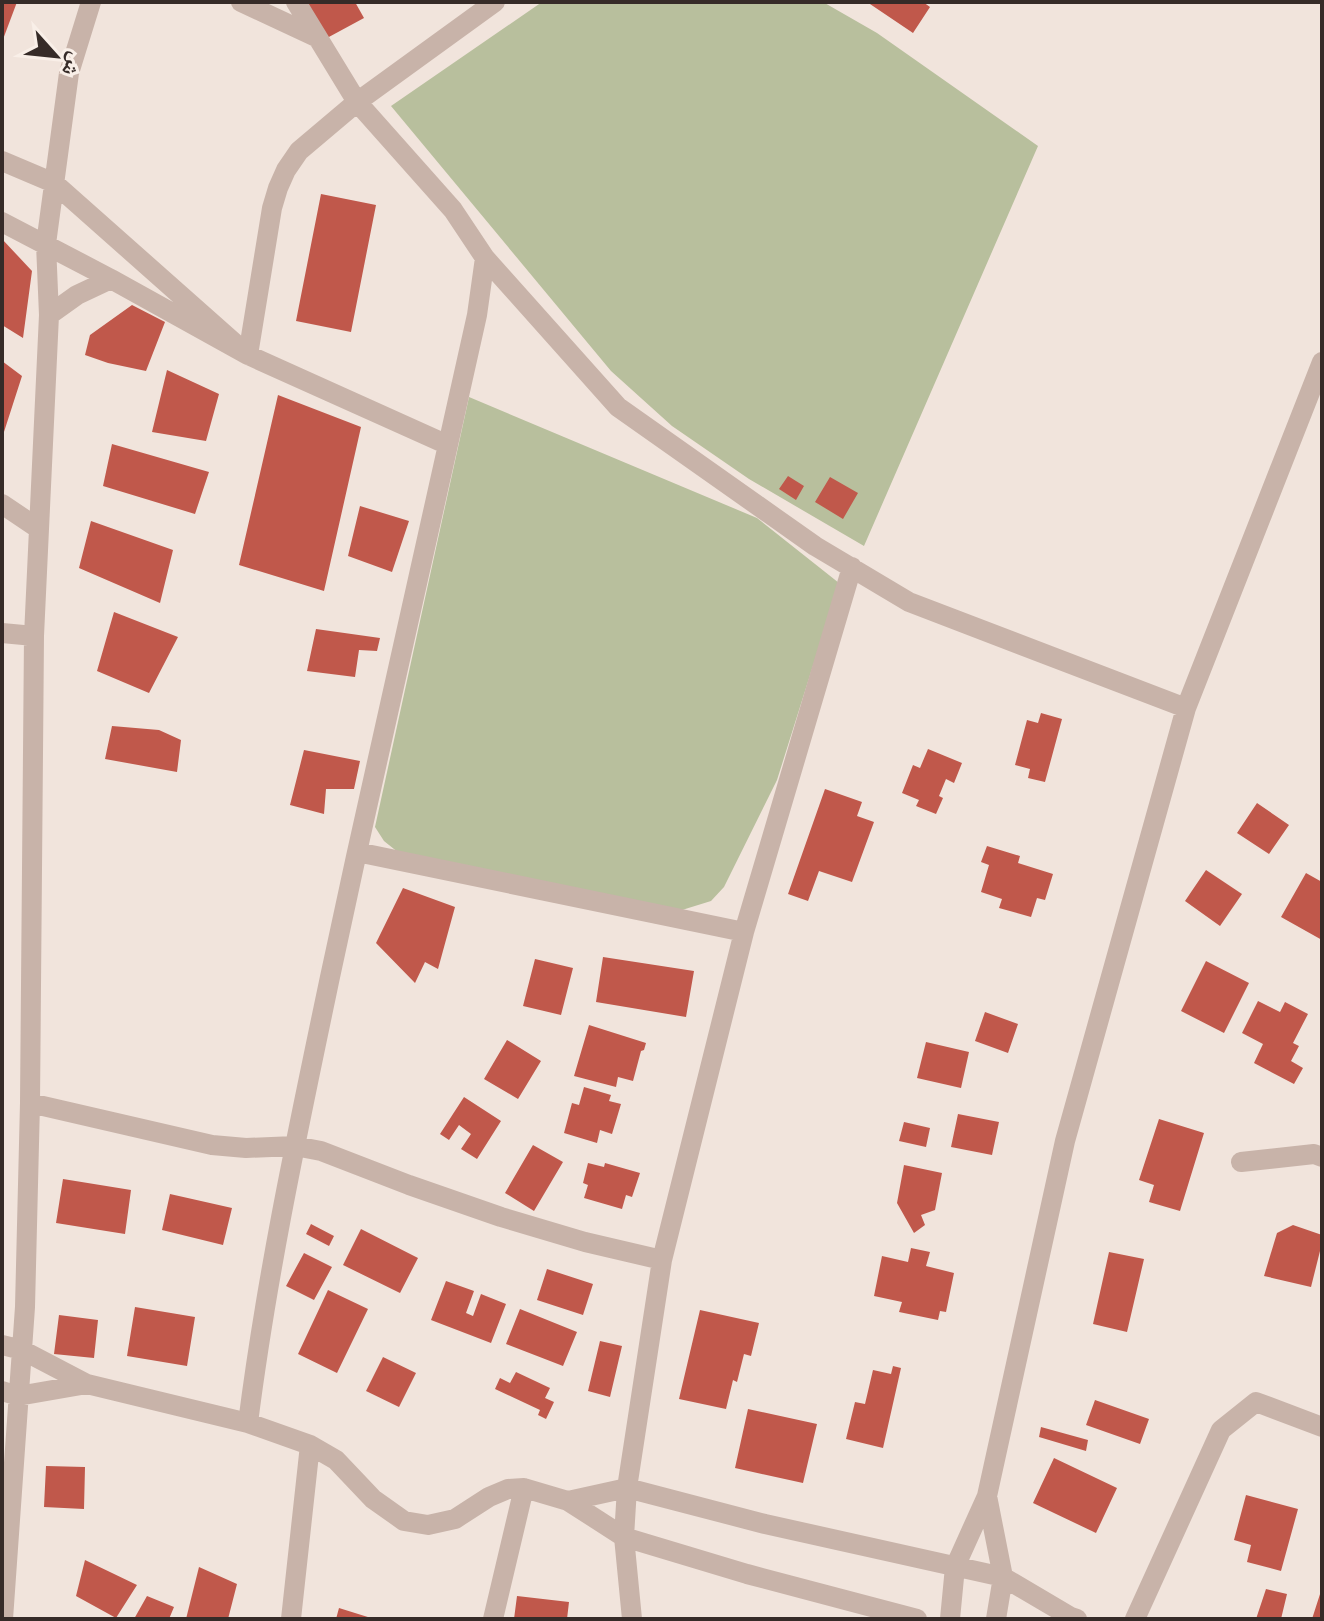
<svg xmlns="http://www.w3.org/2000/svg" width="1324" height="1621" font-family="'Archivo Narrow','Noto Naskh Arabic',sans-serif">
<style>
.green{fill:#b8bf9d}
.building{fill:#c0584b}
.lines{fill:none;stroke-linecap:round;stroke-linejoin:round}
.street{stroke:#c8b3a9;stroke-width:20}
</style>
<rect width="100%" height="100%" fill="#f1e4dc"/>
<path class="green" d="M542 2H823L877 33 1038 146 864 546 749 479 672 426 611 371 391 106Z
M469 397 757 518 839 583 777 780 724 887 711 901 682 910 399 853 384 841 375 827Z"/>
<path class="building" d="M2 2H17L2 42Z
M307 2H355L364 18 327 38Z
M867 2H923L930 7 913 33Z
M321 194 376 205 351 332 296 321Z
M2 239 32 271 23 338 2 325Z
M132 305 165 322 146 371 108 363 85 355 90 335Z
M2 361 22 376 3 435H2Z
M167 370 219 394 206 441 152 432Z
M278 395 361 427 324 591 239 565Z
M112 444 209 472 195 514 103 486Z
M788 476 804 486 796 500 779 489Z
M830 477 858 493 843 519 815 502Z
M360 506 409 521 392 572 348 556Z
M91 521 173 550 160 603 79 568Z
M114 612 178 637 149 693 97 671Z
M316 629 380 638 377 651 359 650 355 677 307 671Z
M1041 713 1062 719 1045 782 1028 778 1030 769 1015 765 1027 720 1038 723Z
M112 726 159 730 181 740 177 772 105 759Z
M928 749 962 763 954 783 946 779 939 796 943 798 936 814 916 806 919 800 902 793 913 765 920 768Z
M304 750 360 761 354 789H326L324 814 290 805Z
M825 789 862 802 857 816 874 822 852 882 819 871 808 901 788 894Z
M1257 803 1289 825 1269 854 1237 833Z
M987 846 1020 856 1018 863 1053 874 1045 900 1037 898 1031 917 999 908 1002 899 981 892 989 865 981 862Z
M1206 870 1242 894 1220 926 1185 901Z
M1306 873 1322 882V940L1281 917Z
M403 888 455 907 438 969 425 962 415 983 376 943Z
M603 957 694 971 686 1017 596 1002Z
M535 959 573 968 561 1015 523 1006Z
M1206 961 1249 983 1224 1033 1181 1011Z
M1258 1001 1280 1012 1285 1002 1308 1014 1293 1043 1299 1046 1291 1061 1303 1068 1294 1084 1254 1063 1263 1044 1242 1033Z
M985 1012 1018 1024 1008 1053 975 1041Z
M589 1025 646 1043 644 1050 641 1051 633 1081 618 1077 616 1087 574 1076Z
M507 1040 541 1061 518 1099 484 1079Z
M926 1042 969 1052 961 1088 917 1078Z
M584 1087 611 1095 609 1101 621 1104 612 1134 600 1130 597 1143 564 1133 572 1103 579 1105Z
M464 1097 501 1121 477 1159 461 1149 471 1134 459 1125 449 1140 440 1134Z
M958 1114 999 1122 992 1155 951 1147Z
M1159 1119 1204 1133 1180 1211 1149 1202 1154 1185 1139 1180Z
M904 1122 930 1128 926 1147 899 1141Z
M533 1145 563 1162 534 1211 505 1193Z
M588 1163 604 1167 605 1163 640 1173 632 1197 626 1195 622 1209 584 1198 588 1185 583 1183Z
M904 1165 942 1173 935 1210 921 1215 925 1225 914 1233 897 1203Z
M63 1179 131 1190 125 1234 56 1223Z
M170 1194 232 1208 223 1245 162 1230Z
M311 1224 334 1236 329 1246 306 1234Z
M1293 1225 1322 1235V1243L1311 1287 1264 1276 1277 1233Z
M361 1229 418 1258 400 1293 343 1265Z
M911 1248 930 1252 926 1266 954 1273 946 1312 940 1311 938 1320 899 1312 902 1302 874 1296 882 1256 908 1262Z
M1109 1252 1144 1259 1127 1332 1093 1324Z
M304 1253 332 1267 314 1300 286 1286Z
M547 1269 593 1284 583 1315 537 1300Z
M446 1281 474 1291 466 1313 473 1316 481 1294 506 1304 491 1343 431 1320Z
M328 1290 368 1309 337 1373 298 1354Z
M135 1307 195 1317 187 1366 127 1356Z
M520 1309 577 1332 563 1366 506 1344Z
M700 1310 759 1323 751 1356 744 1354 737 1382 733 1380 726 1409 679 1399Z
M59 1315 98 1320 94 1358 54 1354Z
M600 1341 622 1346 610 1397 588 1391Z
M383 1357 416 1373 399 1407 366 1391Z
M893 1366 901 1368 883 1448 846 1439 855 1402 865 1404 873 1370 891 1374Z
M516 1372 550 1388 545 1398 554 1402 546 1419 538 1415 540 1410 495 1389 500 1378 510 1383Z
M1095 1400 1149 1419 1140 1444 1086 1425Z
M748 1409 817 1424 803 1483 735 1468Z
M1041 1427 1088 1440 1086 1451 1039 1437Z
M1054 1458 1117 1488 1096 1533 1033 1503Z
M46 1466 85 1467 84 1509 44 1507Z
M1246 1495 1298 1509 1281 1571 1247 1562 1251 1545 1234 1540Z
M85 1560 137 1585 116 1618 76 1596Z
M199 1567 237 1584 228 1619H186Z
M1266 1589 1287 1594 1281 1619H1256Z
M1321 1591 1322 1619H1312Z
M147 1596 174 1607 169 1619H134Z
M517 1596 569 1602 567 1619H514Z
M339 1608 371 1618V1619H336Z"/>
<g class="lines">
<path class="street" d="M241 2 316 37
M2 161 54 183 248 355 448 445
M2 222 111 279 248 355 272 208 278 188 286 170 299 151 357 102 495 2
M485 258 618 407 815 546 909 602 1186 708
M49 315 77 295 111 279
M2 504 39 529
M2 633 34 636
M357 852 744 932 662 1260 627 1488 624 1537 632 1619
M744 932 852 567
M30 1103 212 1145 246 1148 295 1146 321 1151 409 1185 501 1217 585 1242 662 1260
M1241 1162 1314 1154 1322 1157
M2 1345 22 1350 87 1384 248 1423 310 1445 336 1460 373 1499 404 1521 428 1525 455 1519 489 1497 508 1489 524 1488 568 1501 624 1537 747 1574 917 1619
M2 1391 18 1396 87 1384
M248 1423C267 1273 299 1125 330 977 377 756 428 536 477 315L485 258 453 210 357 102 296 2
M987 1496 1003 1577 996 1619
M568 1501 627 1488 765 1524 1003 1577 1071 1617 1077 1619
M3 1619 25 1307 30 1103 34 636 49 315 46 244 69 73 91 2
M291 1619 310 1445
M493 1619 524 1488
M950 1619 955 1567 987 1496 1065 1141 1186 708 1322 362
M1135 1619 1221 1430 1256 1402 1322 1427"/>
</g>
<rect width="1324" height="1621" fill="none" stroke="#362b28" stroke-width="8"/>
<g transform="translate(56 56) rotate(117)" stroke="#f9efe8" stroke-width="6" paint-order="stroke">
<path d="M0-6L14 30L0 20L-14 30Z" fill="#362b28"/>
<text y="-12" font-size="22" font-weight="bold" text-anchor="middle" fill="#362b28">ش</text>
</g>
</svg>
